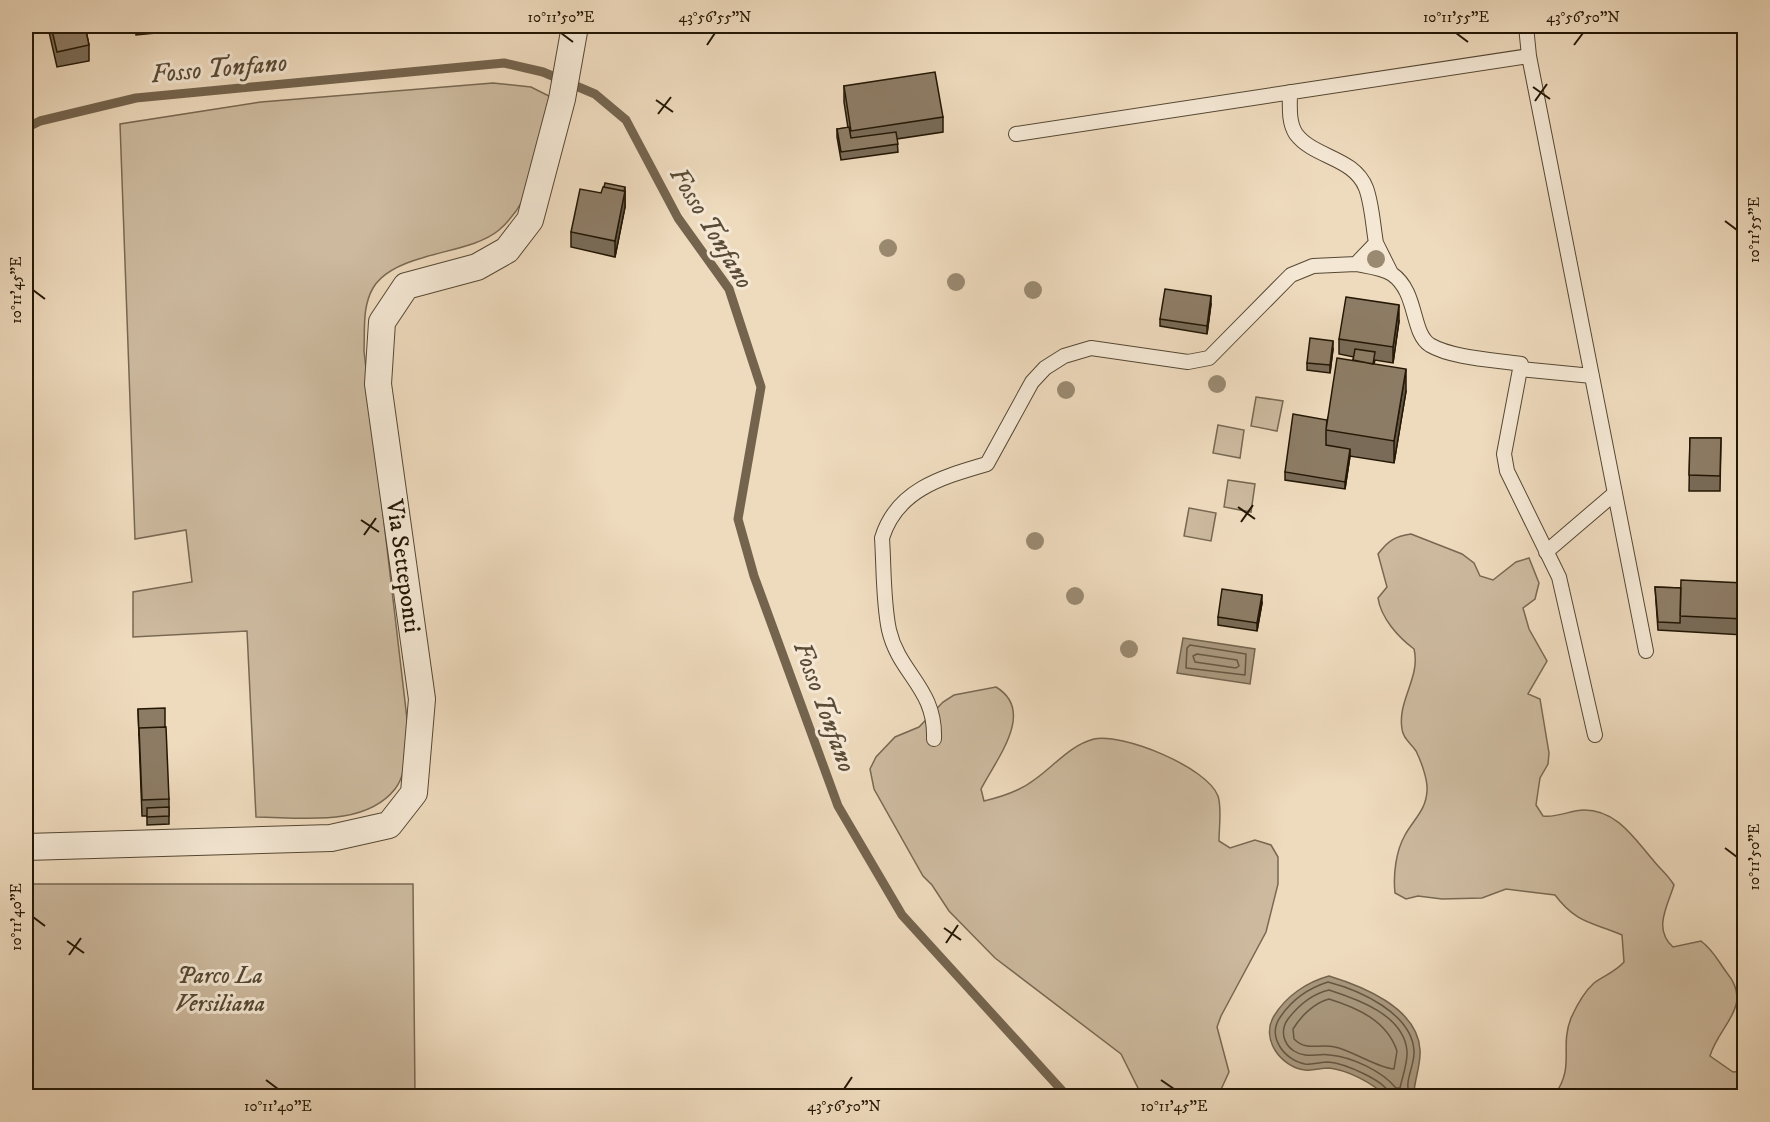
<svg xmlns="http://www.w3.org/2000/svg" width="1770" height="1122" font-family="'IM FELL DW Pica',serif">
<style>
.green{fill:#ccb99e;stroke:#786852;stroke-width:1.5}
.water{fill:#a9987e;stroke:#74644e;stroke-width:1.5}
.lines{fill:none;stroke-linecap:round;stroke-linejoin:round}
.shore{stroke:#665842;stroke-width:1.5}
.stream{stroke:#74644e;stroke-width:9}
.service-casing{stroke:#564833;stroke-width:16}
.minor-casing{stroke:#564833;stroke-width:28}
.service{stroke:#f4e7d4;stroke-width:14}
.minor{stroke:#f4e7d4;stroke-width:26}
.tree{fill:#9a8a71}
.wall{fill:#796b57;stroke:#241705;stroke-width:1.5}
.shaded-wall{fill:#635747;stroke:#241705;stroke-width:1.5}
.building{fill:#8d7c65;stroke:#241705;stroke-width:1.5}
.ticks{fill:none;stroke:#241705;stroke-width:2}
.labels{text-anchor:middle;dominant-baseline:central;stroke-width:6;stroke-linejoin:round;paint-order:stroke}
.street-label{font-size:24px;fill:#241705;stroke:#f4e7d4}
.park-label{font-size:24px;font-style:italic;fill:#564833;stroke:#f4e7d4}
.water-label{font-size:26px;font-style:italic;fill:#594b35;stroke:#f4e7d4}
.neatline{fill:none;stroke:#241705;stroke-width:2}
.ticks-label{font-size:15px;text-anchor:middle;fill:#241705}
</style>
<rect width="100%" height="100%" fill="#eedabd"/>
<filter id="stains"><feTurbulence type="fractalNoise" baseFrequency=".00333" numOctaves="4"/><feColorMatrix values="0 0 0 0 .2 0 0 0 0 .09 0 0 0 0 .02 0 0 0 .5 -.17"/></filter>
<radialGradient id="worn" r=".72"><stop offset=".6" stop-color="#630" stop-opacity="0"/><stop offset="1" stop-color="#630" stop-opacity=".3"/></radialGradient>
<path class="green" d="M493 83 531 87 549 96C546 141 536 198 499 230 480 246 446 250 422 258 404 263 383 271 373 288 362 307 365 330 364 351L409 736C406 752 406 775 395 789 364 828 300 817 256 817L247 631 133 637V592L192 582 186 530 135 539 120 124 261 102Z
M1256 397 1283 401 1277 431 1251 426Z
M1218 425 1244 430 1240 458 1213 453Z
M1228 480 1255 484 1251 512 1224 507Z
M1189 508 1216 513 1211 541 1184 536Z
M1411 534 1462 554 1474 563 1480 576 1493 580 1516 562 1529 558 1539 583 1535 599 1523 608 1529 629 1547 661 1528 694 1540 699 1549 753 1548 764 1540 778 1536 805 1543 816C1558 818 1570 810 1584 810 1617 810 1634 838 1653 860 1660 869 1668 875 1674 885 1667 907 1653 929 1673 947L1701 941C1714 951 1718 961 1727 973 1754 1006 1719 1025 1710 1056L1733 1072 1744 1071V1096H1554C1576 1065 1559 1049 1571 1018 1576 1007 1585 991 1594 983 1605 975 1615 972 1624 962L1622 935C1592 922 1577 924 1555 895L1506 889 1482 898 1442 899 1418 896 1406 899 1395 893C1393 874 1396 851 1405 835 1414 819 1426 810 1427 791 1428 780 1421 761 1416 751 1411 743 1403 739 1402 729 1397 701 1421 677 1414 649 1398 637 1381 618 1378 598L1387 587 1378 554C1388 541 1395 536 1411 534Z
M996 687C1036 711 997 758 981 789L984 801C1001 797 1020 791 1034 780 1053 767 1070 745 1094 739 1123 733 1207 767 1218 796 1222 808 1219 828 1219 841L1230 848 1255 840 1271 845 1278 857V884L1266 932 1221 1016 1217 1027 1229 1072 1218 1096H1142L1121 1054 995 958 949 911 932 885 923 876 874 789 870 769 876 757 895 737 919 727 943 702 954 695Z
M26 884H413L415 1096H26Z"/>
<path class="water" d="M1183 638 1255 649 1250 684 1177 673Z
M1329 976C1362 986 1418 1008 1420 1050 1421 1064 1415 1078 1414 1092L1419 1096H1386C1372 1083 1348 1070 1329 1068 1321 1068 1313 1071 1305 1070 1281 1067 1260 1039 1274 1016 1286 996 1307 982 1329 976Z"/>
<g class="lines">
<path class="shore" d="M1190 645 1246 654 1245 675 1186 668 1187 648Z
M1197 654 1237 660 1239 666 1236 668 1195 662 1193 656Z
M1329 990C1357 999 1404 1015 1407 1051 1408 1062 1402 1078 1400 1088H1396C1382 1071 1352 1057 1330 1055 1317 1053 1306 1059 1294 1051 1283 1044 1280 1030 1288 1019 1298 1006 1312 994 1329 990Z
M1329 999C1358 1008 1387 1021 1397 1051L1394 1069C1378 1068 1353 1051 1335 1047 1319 1043 1307 1052 1294 1039L1293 1029C1301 1016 1314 1003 1329 999Z
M1390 1096C1388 1081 1343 1063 1328 1062 1321 1062 1313 1065 1305 1064 1284 1060 1266 1036 1281 1016 1292 1000 1309 988 1328 982 1359 990 1412 1013 1414 1051 1415 1066 1403 1082 1410 1096"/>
<path class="stream" d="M26 128 40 121 136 98 504 63 543 72 595 94 626 120 678 218 729 289 761 387 738 519 754 576 838 806 902 915 1067 1096"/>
<defs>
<path id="service" d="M1526 26 1529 56 1646 651
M1016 134 1529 56
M1376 243 1391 273
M1356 264C1366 266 1383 268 1392 274 1418 292 1411 333 1430 345 1452 358 1495 360 1521 364L1504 454 1507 471 1559 577 1595 735
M1520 369 1592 376
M1546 552 1615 493
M934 739C936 688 899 674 889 630 883 601 884 568 882 538 897 489 943 477 987 464L1032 382 1045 368 1064 356 1091 348 1188 362 1209 358 1291 275 1313 266 1356 264 1376 243C1373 226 1372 204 1366 188 1354 157 1314 158 1296 134 1288 122 1290 105 1290 92"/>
<path id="minor" d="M26 847 331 838 389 825 414 793 422 699 378 384 382 322 406 286 477 267 507 250 530 220 562 99 575 26"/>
</defs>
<use href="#service" class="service-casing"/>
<use href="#minor" class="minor-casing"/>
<use href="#service" class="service"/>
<use href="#minor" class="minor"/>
</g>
<g class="tree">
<circle cx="888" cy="248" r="9"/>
<circle cx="1376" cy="259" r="9"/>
<circle cx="956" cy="282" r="9"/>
<circle cx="1033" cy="290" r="9"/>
<circle cx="1217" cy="384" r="9"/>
<circle cx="1066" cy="390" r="9"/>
<circle cx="1035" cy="541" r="9"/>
<circle cx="1075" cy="596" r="9"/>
<circle cx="1129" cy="649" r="9"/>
</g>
<path class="wall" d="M49 26H85L89 45V61L57 67 49 32Z
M135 26H228L136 35Z
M844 86 943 117V132L897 139 898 152 841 160 837 137V129L848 128 844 102Z
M625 191V207L615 257 571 247V232L601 193Z
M26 222 30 285V301H26Z
M1211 304 1207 334 1160 326V319Z
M1399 321 1393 363 1375 360 1374 364 1406 391 1394 463 1350 456 1345 489 1285 480V472L1327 420 1353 360 1354 357 1339 354V339Z
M1333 349 1330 373 1307 370V363Z
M1690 438H1721L1720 491H1689Z
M1744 583V635L1658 630 1655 587 1681 588Z
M1262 603 1257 631 1218 625V617Z
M138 709 169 799V824L147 825V816H142Z"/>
<path class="shaded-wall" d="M625 187V207L615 257V241Z
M1211 296V304L1207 334V326Z
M1399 305V321L1393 363V347Z
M1333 341V349L1330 373V365Z
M1406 369V391L1394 463V441Z
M1350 449V456L1345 489V482Z
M1262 595V603L1257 631V623Z"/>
<path class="building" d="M51 26H85L89 45 57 52Z
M935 72 943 117 851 131 844 86Z
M849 127 851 138 896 132 898 144 841 152 837 129Z
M605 183 625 187 624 191 604 187Z
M603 187 625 191 615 241 571 232 580 189 601 193Z
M26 228H27L30 285 26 286Z
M1165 289 1211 296 1207 326 1160 319Z
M1346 297 1399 305 1393 347 1339 339Z
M1310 338 1333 341 1330 365 1307 363Z
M1355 349 1375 352 1373 364 1353 360Z
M1337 358 1406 369 1394 441 1326 430Z
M1293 414 1327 420 1326 430V445L1350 449 1345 482 1285 472Z
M1690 438H1721L1720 476 1689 475Z
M1681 580 1744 583V619L1680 616Z
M1655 587 1681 588 1680 623 1658 622Z
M1222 589 1262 595 1257 623 1218 617Z
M165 708V727L139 728V736L138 709Z
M166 727 169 799 142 800 139 728Z
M169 807V816L147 817V808Z"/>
<path class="ticks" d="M561 33 573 42M1456 33 1468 42M707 45 715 33M1574 45 1583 33M1533 87 1550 99M656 100 673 112M1535 101 1547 84M658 114 671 97M1725 221 1737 230M33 290 45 299M1238 507 1255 519M361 520 379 532M1241 522 1253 505M364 535 376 518M1725 848 1737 857M33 917 45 926M944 928 961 940M67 941 84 953M946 943 958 925M69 955 81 938M266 1080 278 1089M1161 1080 1174 1089M844 1089 852 1077"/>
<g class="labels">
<g class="street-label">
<text transform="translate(403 566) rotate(82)">Via Setteponti</text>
</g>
<g class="park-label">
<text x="220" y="976">Parco La<tspan x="220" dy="28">Versiliana</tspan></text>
</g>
<g class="water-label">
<text transform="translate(219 69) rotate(-5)">Fosso Tonfano</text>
<text transform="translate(711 228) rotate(59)">Fosso Tonfano</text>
<text transform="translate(824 707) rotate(70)">Fosso Tonfano</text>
</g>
</g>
<rect width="1770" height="1122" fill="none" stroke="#eedabd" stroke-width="66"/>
<rect x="33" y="33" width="1704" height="1056" class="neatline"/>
<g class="ticks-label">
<text x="561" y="22">10°11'50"E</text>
<text x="715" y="22">43°56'55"N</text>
<text x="1456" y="22">10°11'55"E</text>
<text x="1583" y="22">43°56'50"N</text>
<text transform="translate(1754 230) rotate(-90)" y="5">10°11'55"E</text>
<text transform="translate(16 290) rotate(-90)" y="5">10°11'45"E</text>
<text transform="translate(1754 857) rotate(-90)" y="5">10°11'50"E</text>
<text transform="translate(16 917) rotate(-90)" y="5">10°11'40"E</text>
<text x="278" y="1111">10°11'40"E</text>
<text x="844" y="1111">43°56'50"N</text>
<text x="1174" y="1111">10°11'45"E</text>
</g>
<rect width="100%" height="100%" filter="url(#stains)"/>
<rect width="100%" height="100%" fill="url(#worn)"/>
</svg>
